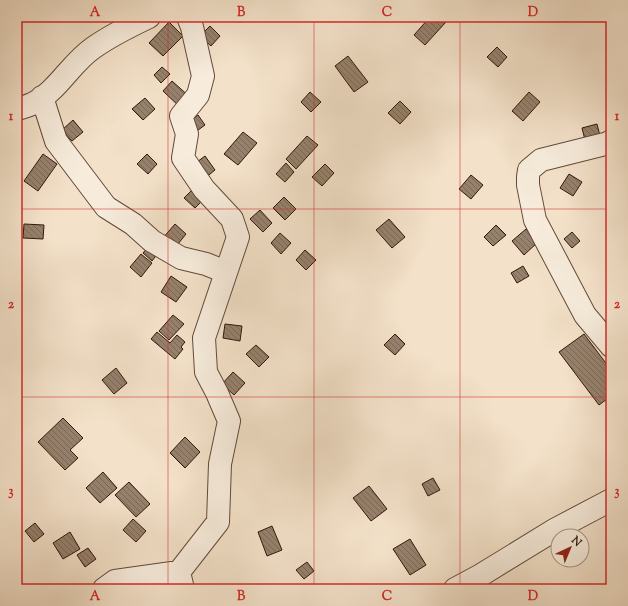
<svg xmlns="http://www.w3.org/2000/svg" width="628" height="606" font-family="'Sorts Mill Goudy',serif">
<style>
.building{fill:url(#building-back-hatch);stroke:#311809}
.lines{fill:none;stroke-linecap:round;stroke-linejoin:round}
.street-casing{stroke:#624a39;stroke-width:24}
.street{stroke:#f7ecdc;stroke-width:22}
.grid{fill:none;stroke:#d62828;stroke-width:1;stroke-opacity:0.55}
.neatline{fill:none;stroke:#d62828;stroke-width:1.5}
.grid-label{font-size:13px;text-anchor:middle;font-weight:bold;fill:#d62828}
</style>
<defs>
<pattern id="building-back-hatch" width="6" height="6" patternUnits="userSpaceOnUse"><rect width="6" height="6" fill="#96816d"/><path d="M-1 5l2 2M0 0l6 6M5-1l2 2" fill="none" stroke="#7b6958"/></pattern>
</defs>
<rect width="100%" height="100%" fill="#f3e1c9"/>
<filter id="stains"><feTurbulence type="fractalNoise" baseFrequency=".005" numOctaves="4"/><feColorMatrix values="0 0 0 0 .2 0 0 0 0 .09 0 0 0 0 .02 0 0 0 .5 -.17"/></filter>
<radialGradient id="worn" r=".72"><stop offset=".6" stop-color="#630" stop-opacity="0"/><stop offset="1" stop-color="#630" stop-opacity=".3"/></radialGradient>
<path class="building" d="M430 17H441L446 22 425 45 414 35Z
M169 22 183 36 163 56 149 43Z
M210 26 220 36 211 46 200 36Z
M497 47 507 57 498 67 487 57Z
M348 56 368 82 354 92 335 66Z
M162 67 170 74 161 83 154 75Z
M172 81 191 98 182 109 163 91Z
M310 92 321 102 311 112 301 102Z
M529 92 540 102 523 121 512 111Z
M145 98 155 109 143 120 132 109Z
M400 101 411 112 400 124 388 113Z
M198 115 205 125 194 133 187 123Z
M73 120 83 132 72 141 62 130Z
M597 124 600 136 585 140 582 128Z
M243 132 257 143 238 165 224 154Z
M307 136 318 145 296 169 286 159Z
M43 154 57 164 38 191 24 181Z
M147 154 157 164 148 174 137 164Z
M205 156 215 170 204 179 193 165Z
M286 163 294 172 285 182 276 174Z
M325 164 334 173 322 186 312 177Z
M569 174 582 182 573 196 560 188Z
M471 175 483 185 471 199 459 189Z
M194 188 205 198 195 208 184 198Z
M284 197 296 209 285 220 273 208Z
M260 210 272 223 263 232 250 219Z
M389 219 405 237 392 248 376 230Z
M24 224 44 225 43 239 23 238Z
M175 224 186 234 174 249 162 239Z
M496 225 506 235 493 246 484 237Z
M526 229 538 242 524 255 512 241Z
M572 232 580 241 572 248 564 239Z
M280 233 291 243 281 254 271 243Z
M149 246 158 253 152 261 143 253Z
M305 250 316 260 306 270 296 260Z
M141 254 152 263 141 277 130 267Z
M523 266 529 276 517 283 511 273Z
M171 276 187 287 176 302 161 292Z
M173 315 184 324 169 340 159 331Z
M225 324 242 326 240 341 223 338Z
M157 332 170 343 177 335 185 342 181 347 183 349 175 359 151 339Z
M395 334 405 344 395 355 384 345Z
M584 334 611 370V396L599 405 559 352Z
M256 345 269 357 259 367 246 354Z
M116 368 127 383 114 394 102 380Z
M233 372 245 383 234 395 222 384Z
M63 418 83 438 70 450 78 458 65 470 38 442Z
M185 437 200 452 185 468 170 453Z
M103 472 117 488 100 503 86 488Z
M433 478 440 490 428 496 422 484Z
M129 482 150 504 136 517 115 495Z
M369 486 387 509 371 521 353 498Z
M133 519 146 531 136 542 123 530Z
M35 523 44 534 34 542 25 531Z
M272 526 282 550 267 556 258 532Z
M70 532 80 549 63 559 53 543Z
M410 539 426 565 410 575 393 549Z
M88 548 96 559 85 567 77 555Z
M307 562 314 571 304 579 296 570Z"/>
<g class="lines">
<defs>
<path id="street" d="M42 97 56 141 106 207 133 224 152 241 181 258 206 264 226 272
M17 109C22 108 27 106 32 104 57 92 70 64 93 48 110 36 130 26 149 17
M611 141 609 143 541 160 529 170 528 177V185L535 220 585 315 611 346
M104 589 115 581 179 572
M183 589 179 572 218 522 220 464 229 421 217 393 206 372 204 338 238 237 232 219 204 189 183 158 187 134 181 116 198 95 203 76 192 27 188 17
M455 589 481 575 556 529 611 500"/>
</defs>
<use href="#street" class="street-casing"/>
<use href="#street" class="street"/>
</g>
<path class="grid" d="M168 17V589M314 17V589M460 17V589M17 209H611M17 397H611"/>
<rect width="628" height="606" fill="none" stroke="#f3e1c9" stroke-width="44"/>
<g transform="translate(570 548) rotate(44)"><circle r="19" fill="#f7ecdc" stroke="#a89788"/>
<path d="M0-3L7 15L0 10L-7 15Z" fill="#8f2418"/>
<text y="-6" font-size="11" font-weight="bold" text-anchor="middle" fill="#311809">N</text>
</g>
<rect x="22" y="22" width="584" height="562" class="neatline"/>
<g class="grid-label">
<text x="95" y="16">A</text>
<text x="241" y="16">B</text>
<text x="387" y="16">C</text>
<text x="533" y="16">D</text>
<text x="11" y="120">1</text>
<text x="617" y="120">1</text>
<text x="11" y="308">2</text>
<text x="617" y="308">2</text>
<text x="11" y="495">3</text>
<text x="617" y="495">3</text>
<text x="95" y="600">A</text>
<text x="241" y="600">B</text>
<text x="387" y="600">C</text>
<text x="533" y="600">D</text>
</g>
<rect width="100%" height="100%" filter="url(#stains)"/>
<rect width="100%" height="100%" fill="url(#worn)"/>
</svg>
